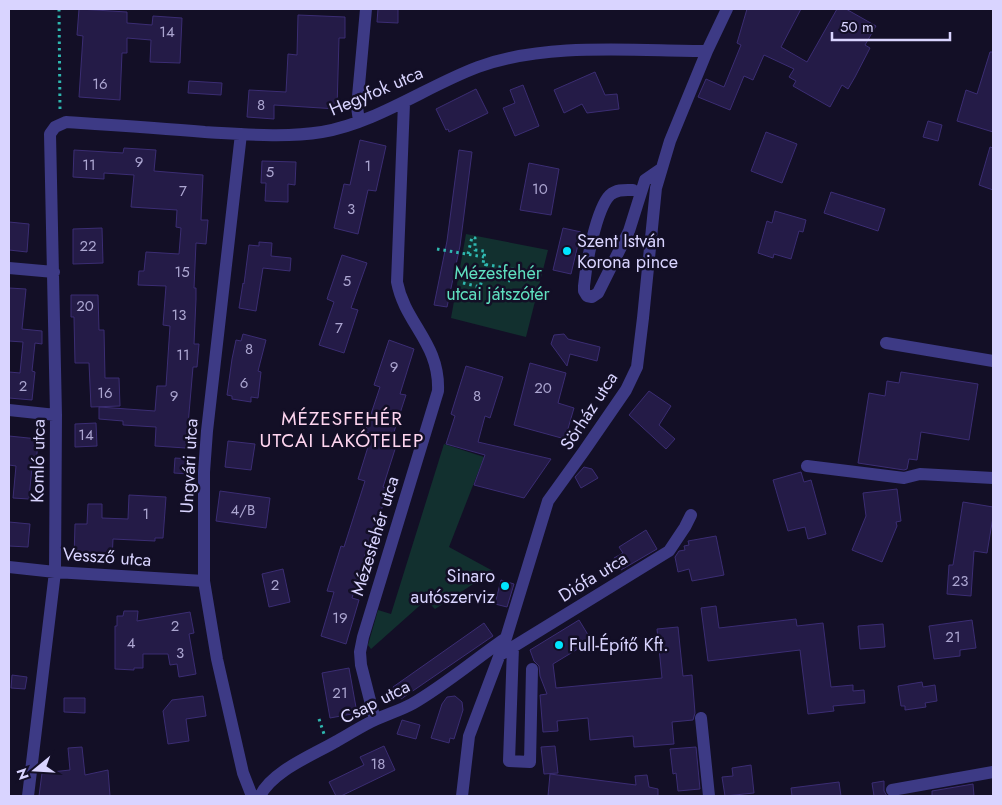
<svg xmlns="http://www.w3.org/2000/svg" width="1002" height="805" font-family="Jost,sans-serif">
<style>
.green{fill:#12302f}
.building{fill:#241b47;stroke:#3b2d73}
.lines{fill:none;stroke-linecap:round;stroke-linejoin:round}
.path{stroke:#2fb8b0;stroke-width:3;stroke-dasharray:2.5 4;stroke-linecap:butt}
.minor{stroke:#3d3a85;stroke-width:12}
.poi-dot{fill:#00e5ff;stroke:#130f26;stroke-width:2}
.labels{text-anchor:middle;dominant-baseline:central;stroke-width:5;stroke-linejoin:round;paint-order:stroke}
.number-label{font-size:15px;fill:#aca6d1}
.street-label{font-size:18px;fill:#d9d4ff;stroke:#130f26}
.poi-label{font-size:18px;fill:#d9d4ff;stroke:#130f26;text-anchor:start}
.park-label{font-size:18px;fill:#5fe0c0;stroke:#130f26}
.neighbourhood-label{font-size:19px;letter-spacing:1px;fill:#ffd6f0;stroke:#130f26}
</style>
<rect width="100%" height="100%" fill="#130f26"/>
<path class="green" d="M466 234 548 250 526 337 451 318Z
M444 444 484 457 449 547 493 571 435 609 426 600 371 649 368 645 378 610 391 614Z"/>
<path class="building" d="M79 9 127 12V23L152 25 153 16 182 18 180 63 150 62 151 40 127 38V53H122L120 100 79 97 83 36 77 35Z
M378 9H398V23L377 22Z
M747 9H801L781 47 807 62 837 9H846L876 26 865 45 870 48 855 77 848 89 842 85 830 107 793 86 796 81 789 77 794 69 764 55 753 80 744 76 730 110 698 97 706 79 724 87 741 45 737 43Z
M298 15 345 17V38H339L337 109 274 105V119L247 117 249 90 286 92 288 54 297 55Z
M990 52H993V132L957 121 966 90 977 94Z
M595 72 605 95 617 94 619 109 587 113 582 104 564 113 554 90Z
M189 81 222 83 221 95 188 93Z
M523 85 539 126 515 136 503 108 515 103 510 90Z
M476 89 488 113 449 132 448 129 446 130 436 109Z
M928 121 942 125 938 141 923 137Z
M766 132 797 144 782 183 751 171Z
M360 140 386 146 376 191 368 190 358 234 334 228 344 184 350 185Z
M990 147 993 148V190L979 185Z
M124 148 156 150 154 171 203 175 201 220H208L206 244 196 243 194 288H196V299L194 344H199L197 367H193L186 448 155 446 156 427 123 425V421L99 419V407L155 411 157 386H166L170 326 163 325 166 286 138 285 139 271H144L146 252 179 254 181 228 176 227 177 210 131 207 134 175 104 173V179L73 177 74 150 123 153Z
M459 150 472 152 460 246 447 307 434 305 447 241Z
M262 161 296 162 295 185 288 184V202L265 201 266 183H261Z
M529 163 559 169 551 215 520 210Z
M831 192 885 209 878 231 824 213Z
M775 211 806 220 803 232 799 231 791 259 774 254 773 258 758 253 767 221 772 223Z
M9 222 29 224 27 252 9 250Z
M102 228 103 263 73 264V229Z
M563 228 581 232 571 274 553 270Z
M259 242 272 243 271 256 291 258 290 271 263 268 256 311 239 308 243 283 244 284 249 245 259 246Z
M342 255 367 263 351 308 358 310 344 353 319 345 334 302 327 299Z
M9 288 26 289 22 329 42 331V344L35 343 32 371 35 372 32 400 9 398V372L20 373 23 342 9 341Z
M71 295H98L99 330H104L105 378H119L120 406 91 407 89 363H75L74 317H71Z
M243 334 266 340 258 371 261 372 258 398 251 397V402L232 399V396L227 395 232 359 236 340 241 341Z
M564 334 568 339 600 347 597 361 570 354 567 366 551 344 554 335Z
M389 340 414 349 400 394 406 395 391 441 397 443 383 487 388 489 374 533 372 532 352 598 359 600 346 644 321 636 334 592 327 591 341 546 344 547 365 481 358 479 372 434 365 432 380 387 374 385Z
M530 363 566 373 558 403 574 408 565 439 514 425Z
M466 366 503 377 490 418 485 416 478 442 551 459 524 498 474 485 485 455 446 444 455 416 451 414Z
M901 372 978 384 969 440 921 432 917 460 909 459 907 469 904 470 858 463 869 393 885 396 887 381 899 383Z
M649 391 671 406 659 425 675 439 666 449 629 415Z
M96 423 97 446 75 447V424Z
M9 436 38 439 36 467H32L29 499 13 498 16 466 9 465Z
M228 441 255 444 251 470 225 467Z
M175 458 190 459 189 474 174 473Z
M584 467 592 469 598 478 581 488 575 477Z
M801 472 804 482 811 480 826 534 808 539 805 527 788 531 773 480Z
M897 489 901 521 896 522 897 526 882 562 852 550 866 516 863 493Z
M220 491 270 498 266 528 216 521Z
M129 495 166 497 163 538H155V541L113 539 112 560 74 559 75 524H87L88 504H102V518L128 519Z
M963 502 993 507V517L987 553 974 551 971 596 947 594 949 565H953Z
M9 522 30 524 28 547 9 546Z
M646 530 657 549 621 570 614 558 623 553 619 547Z
M716 536 724 575 692 581 689 569 678 572 675 557 679 551 685 550 684 546 689 545 688 541Z
M283 569 290 602 269 607 262 574Z
M501 580 514 584 507 607 495 604Z
M716 606 719 628 796 619 797 626 823 623 831 687 853 685V691L864 690 865 703 833 706 834 711 808 714 800 650 708 661 701 608Z
M124 611H138L137 621 190 612 194 633 189 634 196 674 179 677 177 664 170 665 168 654H143V668H134V670L115 669V626H117V616H123Z
M579 620 590 638 580 644 581 647 553 664 556 688 662 678 657 629 678 627 683 676 692 675 695 713 693 720 672 722 674 744 634 747 633 736 590 740 588 718 557 721 558 731 543 732 540 695 547 694 540 676 539 666 534 661 530 650Z
M972 620 976 648 960 650V656L934 659 929 626Z
M484 623 493 636 401 699 393 687Z
M883 624 885 647 860 649 858 626Z
M349 668 357 713 330 718 322 673Z
M12 675 27 677 25 689 11 688Z
M922 682 923 687 935 685 937 701 925 703 926 707 905 710V706H901L898 686Z
M203 696 206 716 186 719 189 741 168 744 163 711 172 700Z
M455 696 462 702 463 710 454 739 450 738 449 743 431 738 442 704 447 697Z
M64 698H85V713L64 712Z
M402 720 420 725 416 739 397 734Z
M384 746 395 770 341 796H336L329 782 364 765 360 757Z
M555 746 558 773 544 774 541 747Z
M82 747 85 775 108 770 110 796H39L42 773 70 770 68 748Z
M696 747 700 789 678 791 676 773 673 774 670 749Z
M751 765 754 793 725 796 722 777 733 776 732 768Z
M550 774 636 785 635 776 647 775 649 787 658 789V796H548Z
M884 781V791L887 796H874L872 783Z
M839 782 841 796H792L791 788Z
M973 784 974 796H932V791Z"/>
<g class="lines">
<path class="path" d="M59 9 60 110
M437 249 484 257
M468 254 472 237 475 238V250L485 251 483 264 529 272
M483 275 510 281
M463 283 480 287 486 264
M319 719 324 734"/>
<path class="minor" d="M359 121 357 107 366 9
M241 134 207 431 204 472V581L217 659 243 773 252 796
M633 190C625 190 617 189 610 195 596 209 586 265 584 286V291L587 296 592 297 598 293 629 231 645 180 661 169
M9 268 54 272
M886 343 993 361
M9 410 56 415
M807 466 904 478 920 474 993 478
M9 567 55 572 204 581
M513 647 509 761 530 762 532 669
M500 655 669 551 685 527 691 515
M701 718 709 796
M375 720 361 665 360 652 363 637 438 391C440 343 405 324 397 282L404 103
M892 790 993 772
M28 796 55 572 56 415 50 134 55 127 66 122C112 125 159 128 205 132 242 134 285 138 322 132 376 123 427 86 478 67 547 42 634 51 707 51
M260 796C272 771 313 755 337 741 350 734 363 725 377 719 388 714 401 710 412 704 445 685 474 660 506 638
M462 796 469 736 506 638 548 501 584 451 626 390 637 367 643 318 656 188 670 141 707 51 727 9"/>
</g>
<g class="poi-dot">
<circle cx="567" cy="251" r="5"/>
<circle cx="505" cy="586" r="5"/>
<circle cx="559" cy="645" r="5"/>
</g>
<g class="labels">
<g class="number-label">
<text x="167" y="32">14</text>
<text x="100" y="84">16</text>
<text x="261" y="105">8</text>
<text x="139" y="162">9</text>
<text x="89" y="165">11</text>
<text x="368" y="166">1</text>
<text x="270" y="172">5</text>
<text x="540" y="189">10</text>
<text x="183" y="191">7</text>
<text x="351" y="209">3</text>
<text x="88" y="246">22</text>
<text x="182" y="272">15</text>
<text x="347" y="281">5</text>
<text x="85" y="306">20</text>
<text x="179" y="315">13</text>
<text x="339" y="328">7</text>
<text x="249" y="349">8</text>
<text x="183" y="355">11</text>
<text x="394" y="367">9</text>
<text x="244" y="383">6</text>
<text x="23" y="386">2</text>
<text x="543" y="388">20</text>
<text x="105" y="393">16</text>
<text x="174" y="396">9</text>
<text x="477" y="396">8</text>
<text x="86" y="435">14</text>
<text x="243" y="510">4/B</text>
<text x="146" y="514">1</text>
<text x="960" y="581">23</text>
<text x="275" y="585">2</text>
<text x="340" y="618">19</text>
<text x="175" y="626">2</text>
<text x="953" y="637">21</text>
<text x="131" y="643">4</text>
<text x="180" y="653">3</text>
<text x="340" y="693">21</text>
<text x="378" y="764">18</text>
</g>
<g class="street-label">
<text transform="translate(376 91) rotate(-23)">Hegyfok utca</text>
<text transform="translate(589 411) rotate(-57)">Sörház utca</text>
<text transform="translate(38 461) rotate(-89)">Komló utca</text>
<text transform="translate(189 466) rotate(-87)">Ungvári utca</text>
<text transform="translate(375 536) rotate(-73)">Mézesfehér utca</text>
<text transform="translate(107 557) rotate(4)">Vessző utca</text>
<text transform="translate(593 577) rotate(-32)">Diófa utca</text>
<text transform="translate(375 702) rotate(-27)">Csap utca</text>
</g>
<g class="poi-label">
<text x="577" y="241">Szent István<tspan x="577" dy="21">Korona pince</tspan></text>
<text x="495" y="576" text-anchor="end">Sinaro<tspan x="495" dy="21">autószerviz</tspan></text>
<text x="569" y="645">Full-Építő Kft.</text>
</g>
<g class="park-label">
<text x="498" y="273">Mézesfehér<tspan x="498" dy="21">utcai játszótér</tspan></text>
</g>
<g class="neighbourhood-label">
<text x="342" y="418">MÉZESFEHÉR<tspan x="342" dy="22">UTCAI LAKÓTELEP</tspan></text>
</g>
</g>
<rect width="1002" height="805" fill="none" stroke="#d9d4ff" stroke-width="20"/>
<g transform="translate(35 770) rotate(252)" stroke="#130f26" stroke-width="4" paint-order="stroke">
<path d="M0-4L9 19L0 12L-9 19Z" fill="#d9d4ff"/>
<text y="-8" font-size="14" font-weight="bold" text-anchor="middle" fill="#d9d4ff">N</text>
</g>
<path d="M832 32v8h118v-8" fill="none" stroke="#d9d4ff" stroke-width="2.5"/>
<text x="840" y="32" font-size="15" fill="#d9d4ff" stroke="#130f26" stroke-width="4" paint-order="stroke">50 m</text>
</svg>
